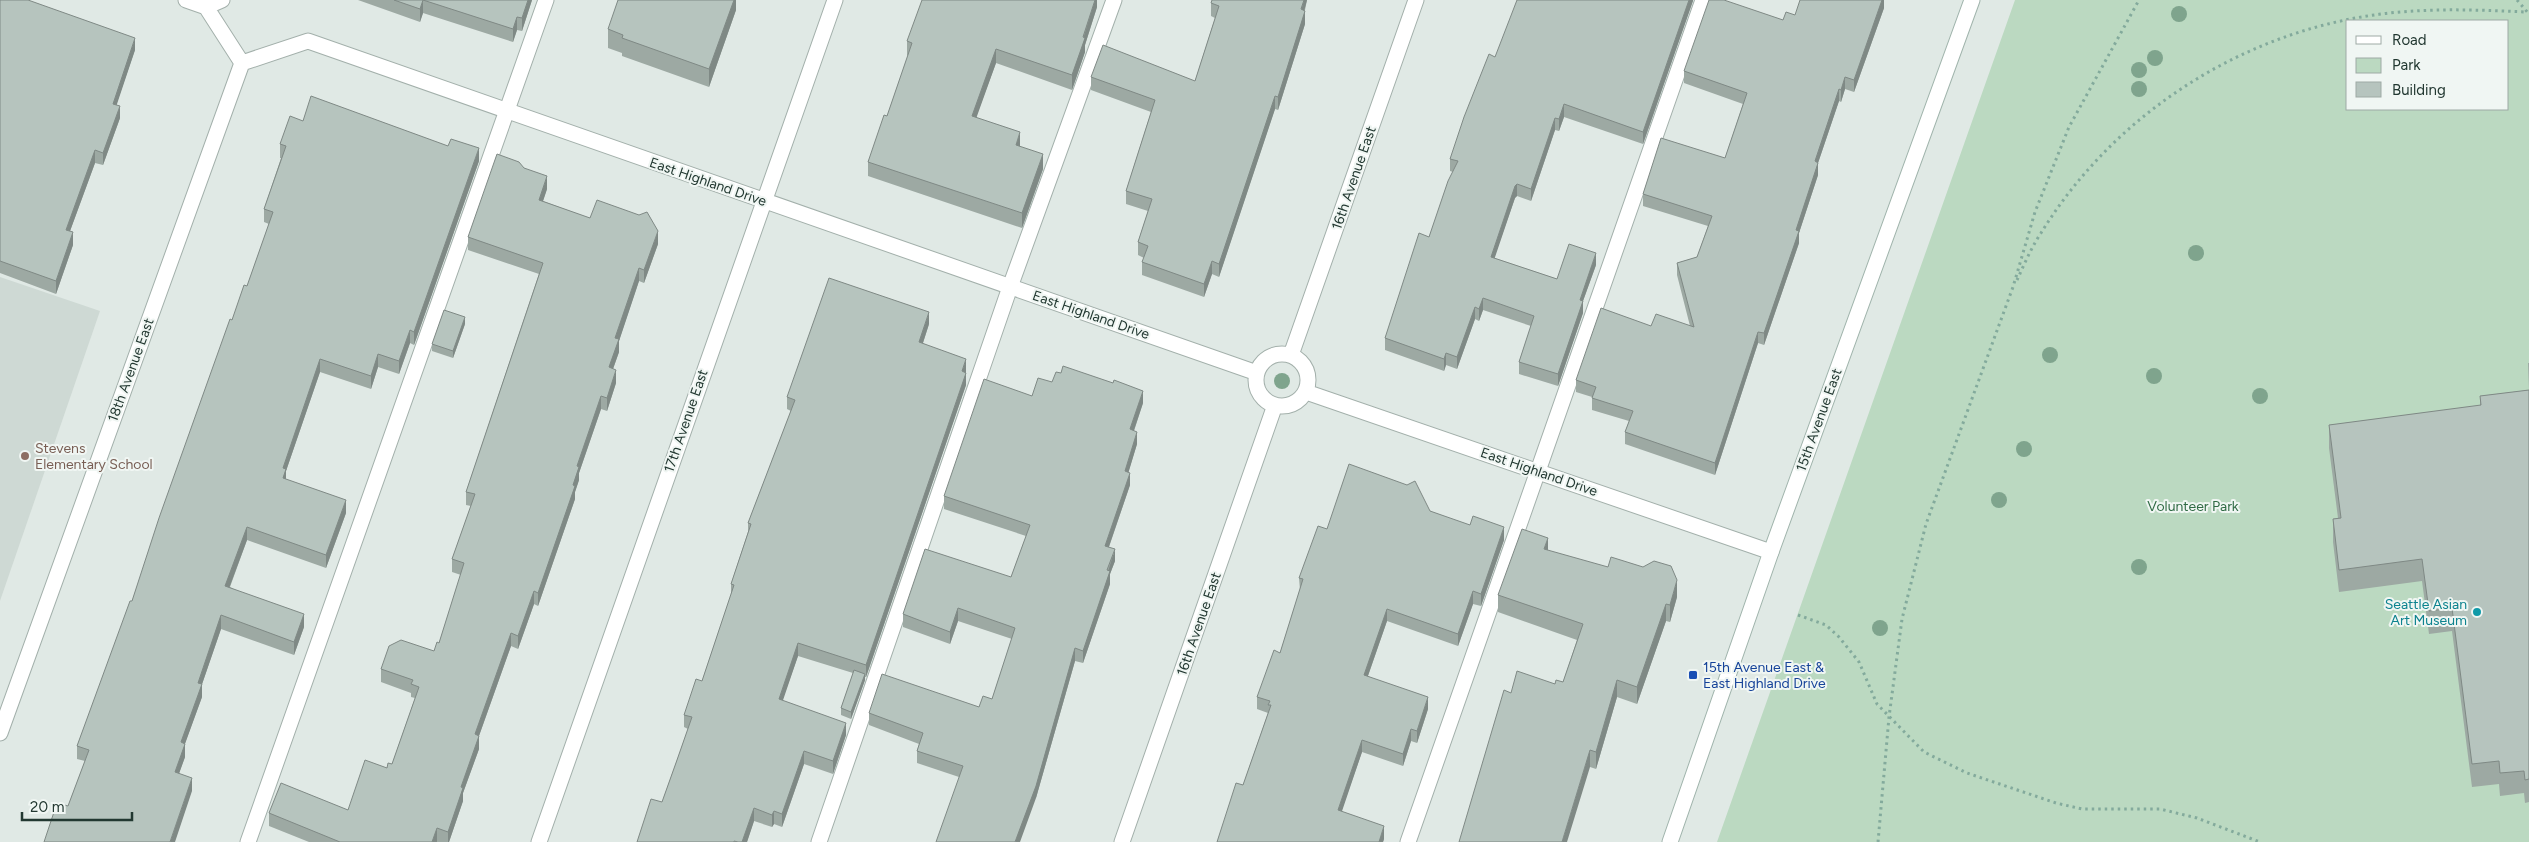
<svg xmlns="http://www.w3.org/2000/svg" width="2529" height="842" font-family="Figtree,sans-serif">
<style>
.built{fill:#ced9d4}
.green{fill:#bbd9c1;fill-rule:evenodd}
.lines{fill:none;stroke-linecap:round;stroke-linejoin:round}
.lane-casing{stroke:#a3b0ab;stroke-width:17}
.street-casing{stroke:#a3b0ab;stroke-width:17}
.secondary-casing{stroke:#a0b4ac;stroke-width:17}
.path{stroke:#83aa9c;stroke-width:3;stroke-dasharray:2.5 4;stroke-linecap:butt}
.lane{stroke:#fff;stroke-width:15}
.street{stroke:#fff;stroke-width:15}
.secondary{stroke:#fff;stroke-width:15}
.tree{fill:#7fa48d}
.wall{fill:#9da9a3}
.shaded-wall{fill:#7f8985}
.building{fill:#b6c4be;stroke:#7f8985}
.education-dot{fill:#8d6e63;stroke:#f0f6f3;stroke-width:2}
.culture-dot{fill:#0f9aa8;stroke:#f0f6f3;stroke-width:2}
.transit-dot{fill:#1a4fb4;stroke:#f0f6f3;stroke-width:2}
.labels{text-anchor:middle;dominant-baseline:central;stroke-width:4;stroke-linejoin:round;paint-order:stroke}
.street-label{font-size:14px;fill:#223831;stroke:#f0f6f3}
.education-label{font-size:14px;fill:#785e54;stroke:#f0f6f3;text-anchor:start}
.park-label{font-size:14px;fill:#306b45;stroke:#f0f6f3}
.culture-label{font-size:14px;fill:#0d838f;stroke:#f0f6f3;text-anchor:end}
.transit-label{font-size:14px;fill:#164399;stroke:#f0f6f3;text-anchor:start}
</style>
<rect width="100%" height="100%" fill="#e0e9e5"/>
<path class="built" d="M0 277 100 311 0 601Z"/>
<path class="green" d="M2015 0H2529V842H1717ZM2348 21H2508V109H2348Z"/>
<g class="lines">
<defs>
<path id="lane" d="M248 842 546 0
M819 842 1010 287 1114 0
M1408 842 1703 0"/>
<path id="street" d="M186 0 206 7 242 63
M206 7 222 0
M242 63 308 41 1257 373
M1256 380a26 26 0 1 1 52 0a26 26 0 1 1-52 0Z
M1291 355 1416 0
M1306 392 1771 552
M0 733 242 63
M539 842 835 0
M1122 842 1275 405"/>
<path id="secondary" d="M1670 842 1771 552 1972 0"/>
</defs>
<use href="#lane" class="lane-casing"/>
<use href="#street" class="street-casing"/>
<use href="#secondary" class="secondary-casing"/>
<path class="path" d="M2517 0 2529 14
M2017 280C2024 265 2031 248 2041 233 2116 111 2248 28 2390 13 2436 8 2481 10 2526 12
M1798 615 1826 625 1839 637 1859 662 1877 704 1924 752 1967 773 2056 803 2082 809H2160L2197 818 2260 842
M1878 842 1889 717 1902 619 1926 524 2013 287 2035 212 2069 127 2139 0"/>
<use href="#lane" class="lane"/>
<use href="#street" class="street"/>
<use href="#secondary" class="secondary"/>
</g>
<g class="tree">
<circle cx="2179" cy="14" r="8"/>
<circle cx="2155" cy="58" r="8"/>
<circle cx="2139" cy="70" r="8"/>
<circle cx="2139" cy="89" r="8"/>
<circle cx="2196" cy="253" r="8"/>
<circle cx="2050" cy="355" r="8"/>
<circle cx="2154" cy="376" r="8"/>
<circle cx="1282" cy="381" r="8"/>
<circle cx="2260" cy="396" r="8"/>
<circle cx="2024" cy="449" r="8"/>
<circle cx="1999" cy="500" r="8"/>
<circle cx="2139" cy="567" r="8"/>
<circle cx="1880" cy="628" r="8"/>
</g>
<path class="wall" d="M0 0 135 50 116 105 120 118 103 165 95 163 70 231 73 245 56 294 0 273Z
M358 0H532L522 31 517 30 513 42 423 13 420 22Z
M736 0V10L709 87 622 56V53L608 48V29Z
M1097 0V7L1085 45V52L1072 90 996 63 976 117 1020 146 1043 169 1022 228 868 176V162L887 116 908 56 907 55V41Z
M1307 0 1305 10V24L1278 110 1275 109 1219 277 1212 274 1204 297 1142 275V262L1144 258 1138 255V242L1148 211 1126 204V191L1151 112 1091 90V77L1195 81 1215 18 1211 16V3Z
M1693 0 1643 144 1564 117 1559 131 1555 130 1531 201 1517 196 1515 198 1494 258 1557 279 1596 265 1583 301V313L1558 386 1519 374V362L1531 326 1483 310 1479 321 1475 319 1457 369 1446 365 1444 371 1385 350V338L1429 237 1453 172 1450 171V159L1495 57Z
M1884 0V8L1854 92 1845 89 1841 102 1839 101 1818 163V175L1799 233V243L1764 345 1758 343 1715 475 1625 444V432L1629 421 1592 410V397L1576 392V380L1651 326H1690L1677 275V263L1697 257 1708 226 1643 206V194L1725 158 1743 104 1684 83V71L1795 15Z
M303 121 479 161 414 345 410 343 399 374 378 367 371 389 320 372 286 471V479L346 513 326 568 247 540 230 587 304 627 294 655 221 629 202 684V697L185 743V757L179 773 192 791 68 806 85 761 77 759V746L132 601 232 320 247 286 269 224 264 222V209L281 158H280V144Z
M524 168 547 189 543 201 658 244 644 283 639 281 619 341V352L613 369 616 383 607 411 601 409 579 473V480L575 492V499L538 606 534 604 518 649 511 646 479 736V749L463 793V801L449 842H309L269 826V813L348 810 387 768 392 764 415 698 411 697V693L381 682V669L434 651 439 643 461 575 452 572V559L471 506 466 505V492L539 274 468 250V237Z
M465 324 453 358 432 351V344Z
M929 324 923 343 966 372V385L866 677H865V680L851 719 841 715V708L853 673 798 656 782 701 846 735 833 774 804 764 782 827 774 824 772 827 754 821 747 842H637L662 802 677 760 688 729 684 727V715L702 681 731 595V584L748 532V523L791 411 787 409V397Z
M2528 363H2529V802L2525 803 2524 793 2500 796 2499 784 2472 787 2452 631 2429 634 2422 581 2339 592 2333 542V519L2338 518 2329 448V425L2480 406V396L2529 390Z
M1052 382 1143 403 1134 431 1137 444 1128 473 1130 485 1109 547 1115 561 1110 574V584L1083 663 1075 661 1036 798 959 777 917 763V751L919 744 869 725V713L979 707 992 699 1012 639 958 621 950 644 903 627V614L1011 577 1026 536 944 509V496L1032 396Z
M1430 511 1504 540 1481 606 1473 604 1458 646 1387 621 1368 676 1428 709 1417 743 1411 741 1403 766 1362 752 1341 812 1384 839 1383 842H1217L1243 785 1268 713 1257 709V697L1280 653 1300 590 1299 578 1327 529Z
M1548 551 1677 597 1670 622 1666 621 1637 704 1617 697 1596 769 1590 767 1511 693 1563 682 1577 640 1498 612V595Z"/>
<path class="shaded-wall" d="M423 0V13L420 22V9Z
M528 0H532L522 31V18Z
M734 0H736V10L709 87V69Z
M1095 0H1097V7L1085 45V52L1072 90V75Z
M1304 0H1307L1302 19 1305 11V24L1278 110V97Z
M1689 0H1693V1L1643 144V132Z
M1882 0H1884V8L1854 92V80Z
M517 17V30L513 42V29Z
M135 38V50L113 116V104Z
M996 49V63L972 130V116Z
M1845 77V89L1841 102V90Z
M1839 89V101L1818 163V175L1799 233V243L1764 345V333L1815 161Z
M1275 96V109L1219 277V264Z
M1564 104V117L1559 131V119Z
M120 106V118L103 165V153Z
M1555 118V130L1531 201V189Z
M1020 132V147L1016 145Z
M479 148V161L414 345V332Z
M95 150V163L66 242V230Z
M1043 154V169L1022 228V213Z
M547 176V189L539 213V200Z
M1517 184V196L1515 198 1491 269V257L1515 186Z
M658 231V244L644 283V270Z
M73 232V245L56 294V281Z
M1596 253V265L1583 301V313L1558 386V374L1580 300Z
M1212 261V274L1204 297V284Z
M639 268V281L619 341V352L609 380V367L615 338Z
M1483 298V310L1479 321V309Z
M1475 307V319L1457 369V357Z
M929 312V324L919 355V342Z
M465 317V324L453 358V351Z
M410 330V343L399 374V361Z
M1758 332V343L1715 475V463Z
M1446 353V365L1444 371V359Z
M378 354V367L371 389V376Z
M320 359V372L286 471V482L283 491V468Z
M966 359V372L962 384V371Z
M616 370V383L607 411V398Z
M966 373V385L866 677V665Z
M1143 391V403L1130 442V429Z
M601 396V409L579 473V480L575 492V499L538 606V593L573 485 577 466Z
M1137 432V444L1125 484V471Z
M1130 473V485L1105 558V546Z
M346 500V513L326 568V555Z
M247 527V540L225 599V586Z
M1504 527V540L1481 606V594Z
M1548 538V555L1544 549Z
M1115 549V561L1110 574V584L1083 663V651Z
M1677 580V597L1670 622V605Z
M534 591V604L518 649V636Z
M1473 591V604L1458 646V634Z
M1666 604V621L1637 704V687Z
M958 608V621L950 644V632Z
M1387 609V621L1364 687V675Z
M304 614V627L294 655V642Z
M221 615V629L198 696V683Z
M511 633V646L475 747V734Z
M798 643V656L779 712V699Z
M1075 648V661L1036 798 1020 842H1015Z
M865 674V680L851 719V712Z
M1617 680V697L1596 769V752Z
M202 684V697L181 755V742Z
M1428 697V709L1417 743V731Z
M846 723V735L833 774V761Z
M1411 729V741L1403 766V754Z
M479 736V749L463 793V801L449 842H448V832L461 787Z
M1362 740V752L1338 823V810Z
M185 744V757L175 785V772Z
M1590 750V767L1567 842H1562Z
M804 751V764L782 827V814Z
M192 778V791L175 842H170Z
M754 808V821L747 842H742Z
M774 811V824L772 827V815Z
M1384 826V839L1383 842H1379Z
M437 828V842H432Z"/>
<path class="building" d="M0 0H28L135 38 113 104 120 106 103 153 95 150 66 230 73 232 56 281 0 261Z
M394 0H423L420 9Z
M423 0H528L522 18 517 17 513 29Z
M618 0H734L709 69 622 38 623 35 608 29Z
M922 0H1095L1083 37 1085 38 1072 75 996 49 972 116 1020 132 1016 145 1043 154 1022 213 868 162 884 115 887 116 912 43 907 41Z
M1212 0H1304L1301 9 1305 11 1278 97 1275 96 1219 264 1212 261 1204 284 1142 262 1148 246 1138 242 1152 199 1126 191 1155 100 1091 77 1103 45 1195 81 1219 6 1211 3Z
M1517 0H1689L1643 132 1564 104 1559 119 1555 118 1531 189 1517 184 1515 186 1491 257 1557 279 1569 244 1596 253 1580 300 1583 301 1558 374 1519 362 1534 316 1483 298 1479 309 1475 307 1457 357 1446 353 1444 359 1385 338 1419 233 1429 237 1448 181 1458 161 1450 159 1464 117 1489 54 1495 57Z
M1709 0H1724L1783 20 1786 12 1795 15 1800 0H1882L1854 80 1845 77 1841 90 1839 89 1815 161 1818 163 1796 230 1799 231 1764 333 1758 332 1715 463 1625 432 1633 411 1592 398 1596 387 1576 380 1601 308 1651 326 1656 314 1694 327 1677 263 1697 257 1712 216 1643 194 1661 138 1725 158 1747 93 1684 71Z
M311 96 448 146 451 139 479 148 414 332 410 330 399 361 378 354 371 376 320 359 283 468 286 469 283 478 346 500 326 555 247 527 225 586 304 614 294 642 221 615 198 683 202 684 181 742 185 744 175 772 192 778 170 842H44L57 803 68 806 89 750 77 746 130 601H132L159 518 230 319 232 320 244 285 247 286 273 212 264 209 286 146 280 144 290 116 303 121Z
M497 154 519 162 524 168 547 176 539 200 590 218 597 200 639 215 647 212 658 231 644 270 639 268 615 338 619 339 609 367 616 370 607 398 601 396 577 466 579 467 573 485 575 486 538 593 534 591 518 636 511 633 475 734 479 736 461 787 463 788 448 832 437 828 432 842H340L269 813 281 783 348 810 365 760 387 768 388 763 392 764 419 687 411 684 413 680 381 669 389 646 401 640 434 651 437 642 439 643 464 563 452 559 475 494 466 492 543 263 468 237Z
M829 278 929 312 919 342 966 359 962 371 966 373 866 665 798 643 779 699 846 723 833 761 804 751 782 814 774 811 772 815 754 808 742 842H738L734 841V842H637L651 799 662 802 677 760 692 717 684 715 696 679 702 681 734 585 731 584 751 524 748 523 795 400 787 397Z
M444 310 465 317 453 351 432 344Z
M1063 366 1113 383 1114 380 1143 391 1130 429 1137 432 1125 471 1130 473 1105 546 1115 549 1107 570 1110 571 1083 651 1075 648 1036 786 1015 842H936L963 766 917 751 923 733 869 713 882 674 979 707 983 696 992 699 1015 628 958 608 950 632 903 614 925 549 1011 577 1030 525 944 496 984 379 1032 396 1038 378 1052 382 1056 372 1061 373Z
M2529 390V779L2525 780 2524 771 2500 773 2499 761 2472 764 2452 608 2429 611 2422 559 2339 570 2333 519 2341 518 2329 425 2481 405 2480 396Z
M1349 464 1407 485 1415 481 1430 511 1470 525 1473 516 1504 527 1481 594 1473 591 1458 634 1387 609 1364 675 1428 697 1417 731 1411 729 1403 754 1362 740 1338 810 1384 826 1379 842H1217L1236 783 1243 785 1271 705H1268L1270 701 1257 697 1274 650 1280 653 1303 579 1299 578 1318 526 1327 529Z
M1522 529 1548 538 1544 549 1608 567 1611 557 1643 567 1654 561 1671 566 1677 580 1670 605 1666 604 1637 687 1617 680 1596 752 1590 750 1562 842H1459L1504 690 1511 693 1517 671 1555 684 1556 680 1563 682 1583 624 1498 595Z
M854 670 865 674 851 712 841 708Z"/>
<circle class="education-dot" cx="25" cy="456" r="5"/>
<circle class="culture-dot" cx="2477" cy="612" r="5"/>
<rect class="transit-dot" x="1688" y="670" width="10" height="10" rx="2.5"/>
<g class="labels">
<g class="street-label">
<text transform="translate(1354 178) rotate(-71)">16th Avenue East</text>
<text transform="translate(708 182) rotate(19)">East Highland Drive</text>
<text transform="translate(1091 315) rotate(19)">East Highland Drive</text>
<text transform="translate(131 370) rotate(-70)">18th Avenue East</text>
<text transform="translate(1819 420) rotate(-70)">15th Avenue East</text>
<text transform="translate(686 421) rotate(-71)">17th Avenue East</text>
<text transform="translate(1539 472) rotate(19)">East Highland Drive</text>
<text transform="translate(1199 624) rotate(-71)">16th Avenue East</text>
</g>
<g class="education-label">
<text x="35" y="448">Stevens<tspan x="35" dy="16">Elementary School</tspan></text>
</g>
<g class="park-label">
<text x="2193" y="506">Volunteer Park</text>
</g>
<g class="culture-label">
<text x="2467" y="604">Seattle Asian<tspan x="2467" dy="16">Art Museum</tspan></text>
</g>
<g class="transit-label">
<text x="1703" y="667">15th Avenue East &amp;<tspan x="1703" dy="16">East Highland Drive</tspan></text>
</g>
</g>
<rect x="2346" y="20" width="162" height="90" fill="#f0f6f3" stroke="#9eaaa5"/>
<rect x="2356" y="36" width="25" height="8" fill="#ffffff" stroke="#9eaaa5"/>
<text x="2392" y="45" font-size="15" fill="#223831">Road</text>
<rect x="2356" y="58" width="25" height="15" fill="#bbd9c1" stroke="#9eaaa5"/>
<text x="2392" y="70" font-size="15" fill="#223831">Park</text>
<rect x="2356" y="82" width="25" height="15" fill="#b6c4be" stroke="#9eaaa5"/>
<text x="2392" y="95" font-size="15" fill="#223831">Building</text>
<path d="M22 812v8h110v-8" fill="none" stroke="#223831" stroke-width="2.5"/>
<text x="30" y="812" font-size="15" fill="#223831" stroke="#f0f6f3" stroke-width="4" paint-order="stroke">20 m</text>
</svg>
